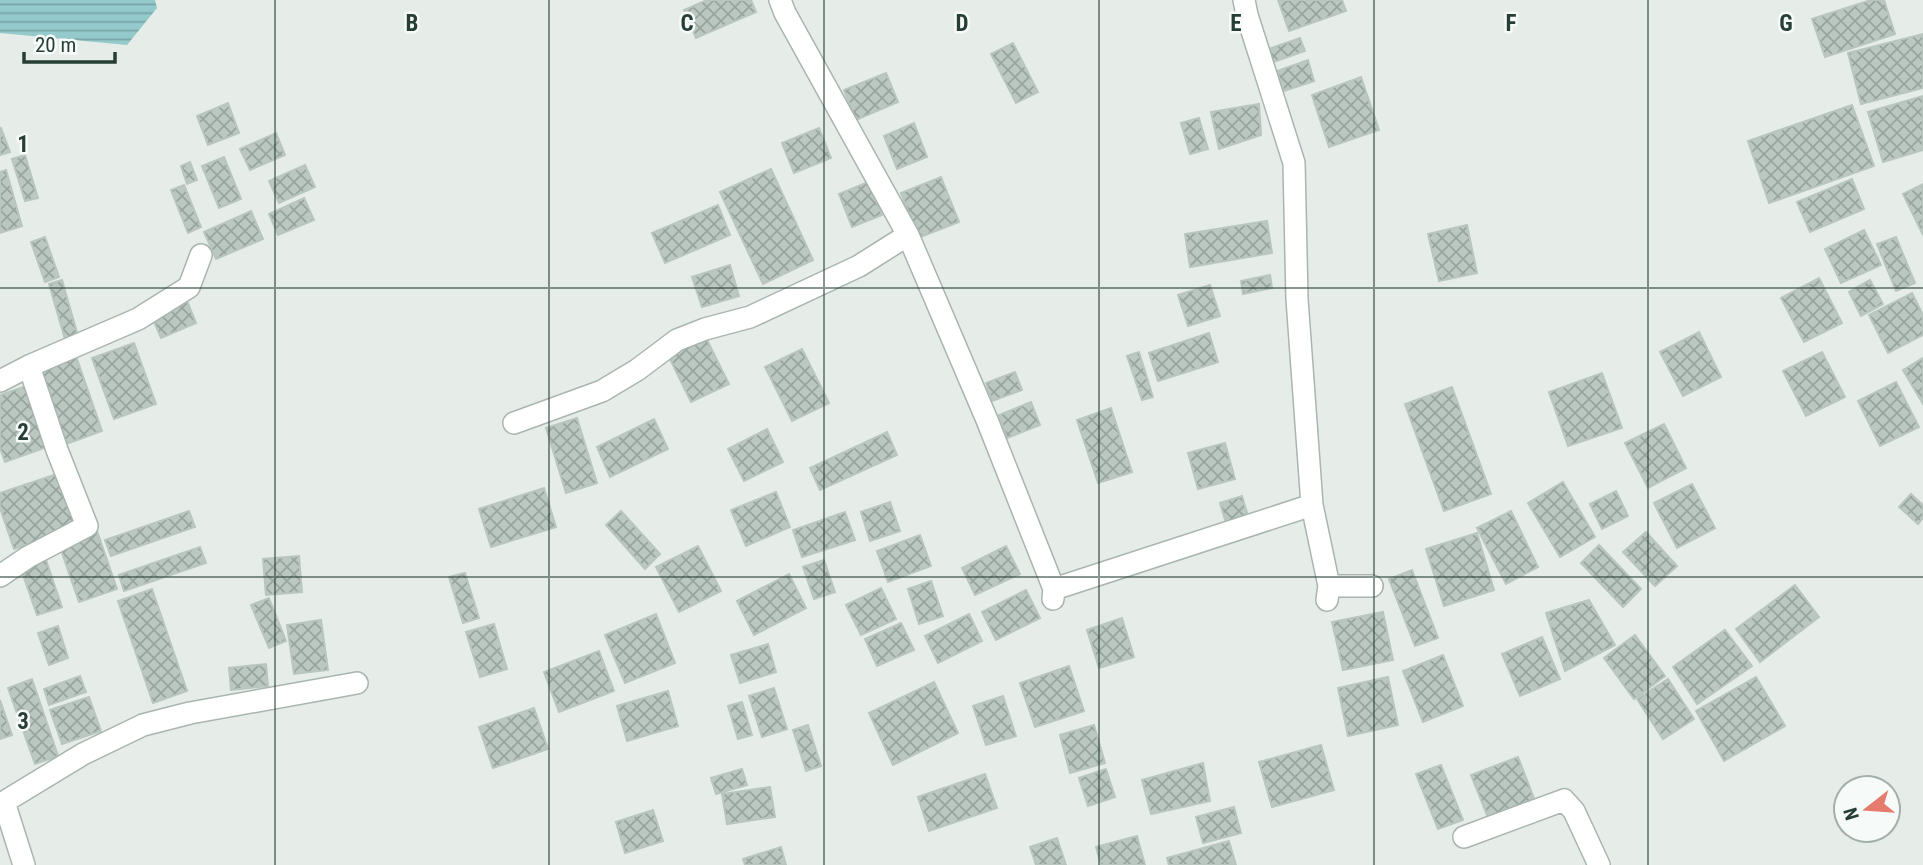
<svg xmlns="http://www.w3.org/2000/svg" width="1923" height="865" font-family="'Roboto Condensed',sans-serif">
<style>
.water{fill:url(#water-rules)}
.building{fill:url(#building-cross-hatch);stroke:#b9c6bf;stroke-width:2}
.lines{fill:none;stroke-linecap:round;stroke-linejoin:round}
.street-casing{stroke:#a9b5af;stroke-width:24}
.street{stroke:#fff;stroke-width:21}
.grid{fill:none;stroke:#263e35;stroke-width:2;stroke-opacity:0.55}
.grid-label{font-size:23px;text-anchor:middle;font-weight:bold;fill:#263e35;stroke:#f6faf8;stroke-width:5;stroke-linejoin:round;paint-order:stroke}
</style>
<defs>
<pattern id="water-rules" width="6" height="5" patternUnits="userSpaceOnUse" patternTransform="scale(1.75)"><rect width="6" height="5" fill="#94cacc"/><path d="M0 2.5h6" fill="none" stroke="#79a5a6"/></pattern>
<pattern id="building-cross-hatch" width="8" height="8" patternUnits="userSpaceOnUse" patternTransform="scale(1.75)"><rect width="8" height="8" fill="#bbc8c2"/><path d="M0 0l8 8M0 8l8-8" fill="none" stroke="#98a49e"/></pattern>
</defs>
<rect width="100%" height="100%" fill="#e6ede9"/>
<path class="water" d="M0 0H155L157 8 127 45 0 33Z"/>
<path class="building" d="M707 0H751L756 12 696 38 684 10Z
M1278 0H1342L1346 11 1289 31Z
M1871 0H1884L1895 34 1825 57 1812 19Z
M1923 34V88L1861 104 1848 53Z
M1300 38 1305 51 1268 64 1263 51Z
M1013 43 1038 92 1016 103 991 54Z
M1308 60 1314 81 1284 91 1277 71Z
M886 73 898 102 856 120 844 90Z
M1361 77 1379 130 1329 147 1312 95Z
M1923 96V150L1883 162 1868 112Z
M228 103 239 133 208 145 197 116Z
M1259 104 1261 135 1219 149 1211 112Z
M1852 105 1874 166 1769 203 1748 141Z
M1199 118 1208 149 1190 154 1181 123Z
M914 123 927 157 897 169 884 136Z
M1 128 10 152 0 155V129Z
M819 128 831 158 794 173 782 143Z
M276 133 285 155 250 170 240 149Z
M25 155 38 198 25 201 12 159Z
M224 157 241 199 219 208 202 166Z
M190 162 197 180 187 184 181 166Z
M305 165 315 187 279 203 269 181Z
M771 169 813 260 763 284 720 192Z
M6 170 22 226 0 233V172Z
M941 177 959 222 918 238 901 193Z
M1852 179 1864 209 1810 232 1797 202Z
M868 182 882 215 852 227 839 194Z
M1923 184V235L1903 194Z
M184 185 201 227 188 233 171 190Z
M304 198 314 220 278 235 269 214Z
M718 205 730 235 665 263 652 233Z
M251 211 263 239 216 259 204 232Z
M1267 221 1272 253 1190 267 1185 234Z
M1467 225 1477 273 1439 281 1428 234Z
M1864 230 1881 265 1841 283 1825 249Z
M45 237 59 277 45 282 31 242Z
M1896 237 1915 283 1896 291 1877 244Z
M730 265 739 296 702 307 692 277Z
M1270 275 1272 288 1243 294 1241 281Z
M1819 278 1842 323 1804 342 1781 298Z
M62 280 78 336 65 339 49 284Z
M1870 280 1883 304 1861 316 1849 292Z
M1210 285 1220 316 1188 326 1178 295Z
M1912 293 1923 315V335L1888 353 1869 315Z
M187 301 196 323 161 338 152 317Z
M1699 332 1721 377 1683 396 1660 352Z
M1209 333 1218 362 1158 381 1149 353Z
M704 334 729 384 691 402 666 351Z
M134 343 156 404 114 419 92 358Z
M802 349 829 403 792 421 765 367Z
M1139 352 1153 397 1142 400 1127 356Z
M1822 352 1845 397 1806 416 1783 371Z
M76 356 102 431 61 446 35 370Z
M1923 358V404L1903 370Z
M1015 372 1022 390 992 401 986 383Z
M1602 373 1622 428 1568 446 1549 392Z
M1896 382 1919 427 1880 446 1858 401Z
M26 386 47 447 5 462 0 448V395Z
M1452 387 1491 494 1444 511 1405 404Z
M1031 402 1040 425 1007 438 999 415Z
M1111 408 1132 472 1098 483 1077 420Z
M577 418 597 483 566 493 546 428Z
M654 419 668 449 610 477 597 447Z
M1664 424 1686 468 1648 488 1625 443Z
M767 429 783 462 744 481 728 449Z
M887 432 897 455 820 490 810 468Z
M1225 443 1235 479 1198 489 1188 453Z
M60 473 78 527 14 549 0 508V493Z
M1563 482 1595 537 1560 557 1528 503Z
M1692 484 1715 528 1677 548 1654 503Z
M544 488 556 527 491 547 479 509Z
M1616 491 1628 516 1602 529 1590 504Z
M776 492 790 527 746 546 731 510Z
M1911 494 1923 505V518L1918 524 1899 507Z
M1242 496 1248 516 1226 523 1220 503Z
M890 502 900 531 870 541 861 512Z
M189 511 195 527 111 556 105 540Z
M621 511 660 554 645 569 606 525Z
M1511 511 1538 567 1506 584 1477 528Z
M845 512 855 540 802 557 793 530Z
M97 531 117 589 79 602 59 544Z
M1646 532 1677 566 1655 586 1623 552Z
M1477 533 1494 590 1444 606 1426 549Z
M920 535 931 566 888 582 877 551Z
M1599 545 1641 589 1623 607 1581 563Z
M698 546 721 591 679 612 656 567Z
M1006 546 1020 574 975 595 962 568Z
M200 547 206 563 124 591 119 575Z
M299 556 302 592 266 595 263 559Z
M46 560 62 607 37 615 21 569Z
M824 560 835 592 814 599 803 567Z
M1412 570 1438 638 1415 646 1389 579Z
M465 573 479 618 463 623 449 577Z
M789 574 806 608 754 635 737 601Z
M931 581 943 616 919 624 908 589Z
M1795 585 1819 617 1760 662 1736 629Z
M881 588 896 619 861 635 846 605Z
M152 589 187 691 153 703 118 601Z
M1026 590 1040 618 996 640 982 612Z
M269 598 286 641 269 648 251 605Z
M1589 600 1615 645 1565 671 1546 613Z
M1383 612 1393 660 1343 670 1332 622Z
M656 614 675 663 625 683 605 635Z
M969 614 982 641 938 663 925 636Z
M1122 618 1134 657 1099 668 1087 630Z
M321 620 328 670 294 674 287 625Z
M901 623 914 650 877 666 865 639Z
M494 624 507 669 480 677 466 632Z
M58 626 68 658 49 665 38 633Z
M1725 630 1752 666 1697 704 1673 667Z
M1635 635 1665 676 1634 699 1604 658Z
M1542 637 1560 679 1520 696 1502 654Z
M768 644 776 672 740 683 731 655Z
M599 651 614 691 559 712 544 672Z
M1443 655 1463 706 1423 722 1403 671Z
M266 664 268 686 231 690 229 668Z
M1069 666 1084 711 1035 727 1020 683Z
M80 676 86 692 49 705 44 689Z
M1388 677 1398 725 1348 736 1338 688Z
M1756 677 1785 726 1724 761 1696 711Z
M32 679 58 756 35 764 8 688Z
M1668 679 1694 719 1663 739 1637 699Z
M934 682 958 733 893 765 869 713Z
M774 688 787 729 762 737 749 696Z
M668 691 678 726 627 741 617 706Z
M1003 696 1016 736 986 745 973 706Z
M89 697 101 731 62 744 50 710Z
M0 700 12 735 0 739Z
M742 702 752 735 738 739 728 706Z
M534 708 548 749 493 768 479 727Z
M808 725 821 766 806 771 793 730Z
M1094 725 1105 763 1070 773 1060 735Z
M1321 745 1334 790 1272 807 1259 762Z
M1518 757 1535 801 1489 820 1471 775Z
M1203 763 1210 801 1151 814 1142 780Z
M1441 765 1463 820 1438 829 1416 774Z
M742 769 747 785 716 794 711 778Z
M1106 769 1115 797 1088 806 1079 778Z
M985 774 997 808 929 831 918 797Z
M770 787 775 817 727 824 722 794Z
M1234 807 1241 833 1203 843 1196 817Z
M653 810 663 841 625 853 616 822Z
M1137 836 1145 865H1101L1096 847Z
M1057 838 1066 865H1036L1030 847Z
M1229 841 1236 865H1169L1167 858Z
M781 847 786 865H745L743 859Z"/>
<g class="lines">
<defs>
<path id="street" d="M780 0 785 13 908 235
M1244 0 1247 15 1294 163 1297 299 1312 505 1329 586 1327 600
M0 381 29 366 138 319 189 287 201 255
M514 423 602 391 637 370 677 340 705 329 750 317 859 266 908 235 987 420 1054 589 1053 599
M0 576 28 557 87 526 57 450 29 366
M1329 586H1372
M1054 589 1312 505
M1464 837 1564 800 1574 811 1599 865
M24 865 4 802 83 754 143 725 190 713 357 683"/>
</defs>
<use href="#street" class="street-casing"/>
<use href="#street" class="street"/>
</g>
<path class="grid" d="M275 0V865M549 0V865M824 0V865M1099 0V865M1374 0V865M1648 0V865M0 288H1923M0 577H1923"/>
<g class="grid-label">
<text x="412" y="31">B</text>
<text x="687" y="31">C</text>
<text x="962" y="31">D</text>
<text x="1236" y="31">E</text>
<text x="1511" y="31">F</text>
<text x="1786" y="31">G</text>
<text x="23" y="152">1</text>
<text x="23" y="440">2</text>
<text x="23" y="729">3</text>
</g>
<g transform="translate(1867 809) rotate(253)"><circle r="33" fill="#f6faf8" stroke="#a3afaa" stroke-width="2"/>
<path d="M0-5L12 26L0 18L-12 26Z" fill="#e57b6c"/>
<text y="-10" font-size="19" font-weight="bold" text-anchor="middle" fill="#263e35">N</text>
</g>
<path d="M24 52v10h91v-10" fill="none" stroke="#263e35" stroke-width="3.5"/>
<text x="35" y="52" font-size="21" fill="#263e35" stroke="#f6faf8" stroke-width="5" paint-order="stroke">20 m</text>
</svg>
